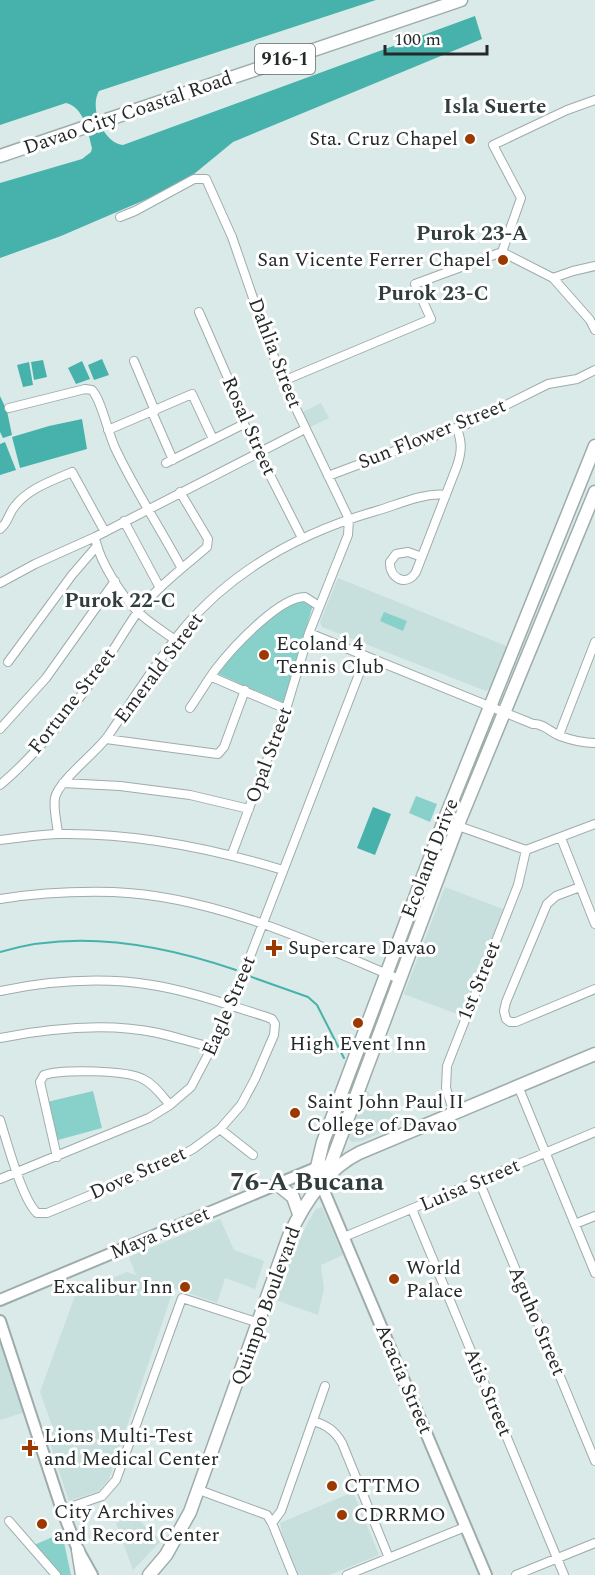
<svg xmlns="http://www.w3.org/2000/svg" width="595" height="1575" font-family="Spectral,serif">
<style>
.built{fill:#c7dfdd}
.green{fill:#88d1cb}
.water{fill:#47b2ab}
.lines{fill:none;stroke-linecap:round;stroke-linejoin:round}
.stream{stroke:#47b2ab;stroke-width:2}
.street-casing{stroke:#9eacab;stroke-width:10}
.secondary-casing{stroke:#9eacab;stroke-width:14}
.primary-casing{stroke:#9eacab;stroke-width:15}
.street{stroke:#fff;stroke-width:8}
.secondary{stroke:#fff;stroke-width:10}
.primary{stroke:#fff;stroke-width:12}
.poi-dot{fill:#9c3900;stroke:#fff;stroke-width:2}
.labels{text-anchor:middle;dominant-baseline:central;stroke-width:6;stroke-linejoin:round;paint-order:stroke}
.shield{fill:#fff;stroke:#666a69;stroke-width:1.5}
.shield-label{font-size:18px;font-weight:bold;fill:#242a29}
.street-label{font-size:20px;fill:#242a29;stroke:#fff}
.poi-label{font-size:20px;fill:#242a29;stroke:#fff;text-anchor:start}
.neighbourhood-label{font-size:21px;font-weight:bold;fill:#313e3d;stroke:#fff}
.district-label{font-size:26px;font-weight:bold;fill:#313e3d;stroke:#fff}
</style>
<rect width="100%" height="100%" fill="#daeae8"/>
<path class="built" d="M321 403 329 418 308 428 301 413Z
M338 578 509 647 490 688 486 691 322 627 320 622Z
M445 887 503 909 462 1016 404 994Z
M363 1087 402 1123 362 1141 352 1142 347 1137 348 1129Z
M322 1207 343 1255 321 1265 324 1289 318 1315 276 1300 292 1255 308 1222 316 1209Z
M220 1219 234 1250 264 1261 255 1289 225 1278 217 1303 174 1288 109 1479 99 1491 69 1501 46 1431 53 1428 40 1392 76 1293 127 1272 136 1275 129 1257Z
M0 1335 25 1412 0 1420Z
M353 1492 379 1555 329 1575H298L284 1541 280 1523Z
M134 1516 161 1541 133 1570 116 1523Z"/>
<path class="green" d="M306 601 313 605 284 703 216 673 255 630 291 602Z
M384 612 407 621 403 631 380 621Z
M416 796 437 804 430 822 409 813Z
M93 1091 102 1128 58 1140 47 1102Z
M62 1533 71 1575H58L34 1545Z"/>
<path class="water" d="M0 0H376L99 91C89 107 103 143 123 145L475 16 482 39 233 142 194 174 161 193 61 236 0 258V183L82 159 91 152 92 148C88 132 84 107 66 103L0 125Z
M102 359 109 375 94 380 88 365Z
M43 360 47 377 34 380 31 362Z
M82 361 90 379 76 384 68 368Z
M29 362 33 385 23 387 17 365Z
M0 396 7 411 12 435 3 438 0 432Z
M82 419 87 449 20 468 12 437 49 426Z
M5 442 16 470 0 475V444Z
M373 807 391 814 375 855 357 848Z"/>
<g class="lines">
<path class="stream" d="M0 952C76 929 163 945 236 970
M246 975 308 997 317 1005 344 1058"/>
<defs>
<path id="street" d="M120 217 135 211 194 179H206L232 237 270 347 290 396 349 519 348 535 309 633 286 709 232 854
M502 252 521 198 493 145 567 110 595 100
M502 252 553 278 590 320 595 330
M553 278 573 271 595 266
M199 312 227 376 244 424 302 538
M134 361 155 411
M283 381 431 319 415 284 502 252
M9 408 85 389 92 390C102 401 108 434 116 450 135 490 160 528 181 567
M152 412 173 460
M108 430 192 394 213 439
M166 463 244 424
M328 476 472 422 548 384 577 379 595 370
M124 521 160 588
M0 529C9 522 8 514 15 506 29 488 52 481 72 472L105 532
M96 542C101 563 121 595 137 611 148 622 163 631 175 640
M422 557 408 552 396 554 390 562C389 579 407 587 416 572L457 466C462 451 462 443 457 428
M0 583 35 564 95 537 305 429
M309 633 533 724C543 723 550 732 560 736 571 740 583 743 595 743
M8 662 72 575 97 546
M212 677 286 709
M190 708C199 695 207 681 216 669 232 648 279 597 305 597L319 606
M0 729 46 678 115 581
M559 735 595 642
M106 739 218 754 224 747 245 690
M63 783 120 786 190 795 249 809
M0 785C36 755 72 709 99 671 113 652 124 631 137 613 157 587 183 568 207 547L208 539 180 492
M444 821 526 850 595 824
M58 834C57 822 53 809 55 798 58 781 97 752 108 736 133 700 156 662 184 628 234 569 303 532 376 511 397 505 424 492 446 495
M561 838 595 924
M0 840C20 838 40 834 60 834 136 833 211 848 283 870
M580 887 556 896 547 904 506 1002 504 1011 506 1019 510 1022H516L595 989
M0 899C37 893 75 891 113 892 213 896 309 941 399 979
M0 991C49 981 103 977 152 985 190 991 228 1005 264 1016L272 1019 275 1024 274 1035 255 1079 241 1105 220 1129 193 1149 168 1163 47 1213H37C22 1199 7 1142 0 1120
M0 1038C51 1028 106 1022 158 1033 176 1037 194 1043 212 1047
M518 1086 595 1273
M454 1113 446 1088 447 1066 518 885 526 850
M220 1129 253 1155
M57 1157 40 1082 44 1075C62 1069 127 1070 143 1079 154 1084 162 1096 170 1105
M0 1179 149 1118 170 1105 191 1087 212 1047 231 1006 366 656
M479 1181 595 1461
M412 1209 564 1575
M575 1224 595 1216
M344 1237 595 1132
M313 1421C327 1425 335 1431 342 1443L389 1558
M199 1490 267 1515 272 1523 293 1575
M62 1510 102 1496 116 1480 182 1298 259 1323
M9 1521 56 1575
M272 1523 281 1511 325 1386
M347 1575 465 1527
M516 1575 595 1543"/>
<path id="secondary" d="M321 1184 486 1575
M0 1300 323 1165
M0 1321 62 1510 78 1550 92 1575"/>
<path id="primary" d="M0 156 461 0
M277 1184 293 1197 299 1214
M321 1184 317 1167 323 1142 444 821 595 446
M321 1184 331 1163 457 827 595 492
M78 1550 82 1575
M149 1575 166 1555 190 1512 289 1236C304 1203 325 1170 359 1153L595 1054"/>
</defs>
<use href="#street" class="street-casing"/>
<use href="#secondary" class="secondary-casing"/>
<use href="#primary" class="primary-casing"/>
<use href="#street" class="street"/>
<use href="#secondary" class="secondary"/>
<use href="#primary" class="primary"/>
</g>
<g class="poi-dot">
<circle cx="470" cy="139" r="6"/>
<circle cx="503" cy="260" r="6"/>
<circle cx="264" cy="655" r="6"/>
<path d="M271 939h6v6h6v6h-6v6h-6v-6h-6v-6h6z"/>
<circle cx="358" cy="1023" r="6"/>
<circle cx="295" cy="1113" r="6"/>
<circle cx="394" cy="1279" r="6"/>
<circle cx="185" cy="1287" r="6"/>
<path d="M27 1439h6v6h6v6h-6v6h-6v-6h-6v-6h6z"/>
<circle cx="332" cy="1486" r="6"/>
<circle cx="342" cy="1515" r="6"/>
<circle cx="42" cy="1524" r="6"/>
</g>
<g class="labels">
<rect class="shield" x="255" y="44" width="60" height="30" rx="4.5"/>
<g class="shield-label">
<text x="285" y="59">916-1</text>
</g>
<g class="street-label">
<text transform="translate(128 113) rotate(-19)">Davao City Coastal Road</text>
<text transform="translate(275 353) rotate(69)">Dahlia Street</text>
<text transform="translate(249 426) rotate(66)">Rosal Street</text>
<text transform="translate(432 434) rotate(-22)">Sun Flower Street</text>
<text transform="translate(159 668) rotate(-53)">Emerald Street</text>
<text transform="translate(72 701) rotate(-52)">Fortune Street</text>
<text transform="translate(269 755) rotate(-70)">Opal Street</text>
<text transform="translate(430 858) rotate(-69)">Ecoland Drive</text>
<text transform="translate(479 981) rotate(-68)">1st Street</text>
<text transform="translate(229 1006) rotate(-67)">Eagle Street</text>
<text transform="translate(138 1173) rotate(-24)">Dove Street</text>
<text transform="translate(470 1185) rotate(-23)">Luisa Street</text>
<text transform="translate(160 1233) rotate(-23)">Maya Street</text>
<text transform="translate(266 1306) rotate(-70)">Quimpo Boulevard</text>
<text transform="translate(537 1321) rotate(67)">Aguho Street</text>
<text transform="translate(404 1379) rotate(67)">Acacia Street</text>
<text transform="translate(488 1392) rotate(67)">Atis Street</text>
</g>
<g class="poi-label">
<text x="458" y="139" text-anchor="end">Sta. Cruz Chapel</text>
<text x="491" y="260" text-anchor="end">San Vicente Ferrer Chapel</text>
<text x="276" y="644">Ecoland 4<tspan x="276" dy="23">Tennis Club</tspan></text>
<text x="288" y="948">Supercare Davao</text>
<text x="358" y="1044" text-anchor="middle">High Event Inn</text>
<text x="307" y="1102">Saint John Paul II<tspan x="307" dy="23">College of Davao</tspan></text>
<text x="406" y="1268">World<tspan x="406" dy="23">Palace</tspan></text>
<text x="173" y="1287" text-anchor="end">Excalibur Inn</text>
<text x="44" y="1436">Lions Multi-Test<tspan x="44" dy="23">and Medical Center</tspan></text>
<text x="344" y="1486">CTTMO</text>
<text x="54" y="1512">City Archives<tspan x="54" dy="23">and Record Center</tspan></text>
<text x="354" y="1515">CDRRMO</text>
</g>
<g class="neighbourhood-label">
<text x="495" y="107">Isla Suerte</text>
<text x="472" y="234">Purok 23-A</text>
<text x="433" y="294">Purok 23-C</text>
<text x="120" y="601">Purok 22-C</text>
</g>
<g class="district-label">
<text x="307" y="1182">76-A Bucana</text>
</g>
</g>
<path d="M385 45v9h102v-9" fill="none" stroke="#242a29" stroke-width="3"/>
<text x="394" y="45" font-size="18" fill="#242a29" stroke="#ffffff" stroke-width="4.5" paint-order="stroke">100 m</text>
</svg>
